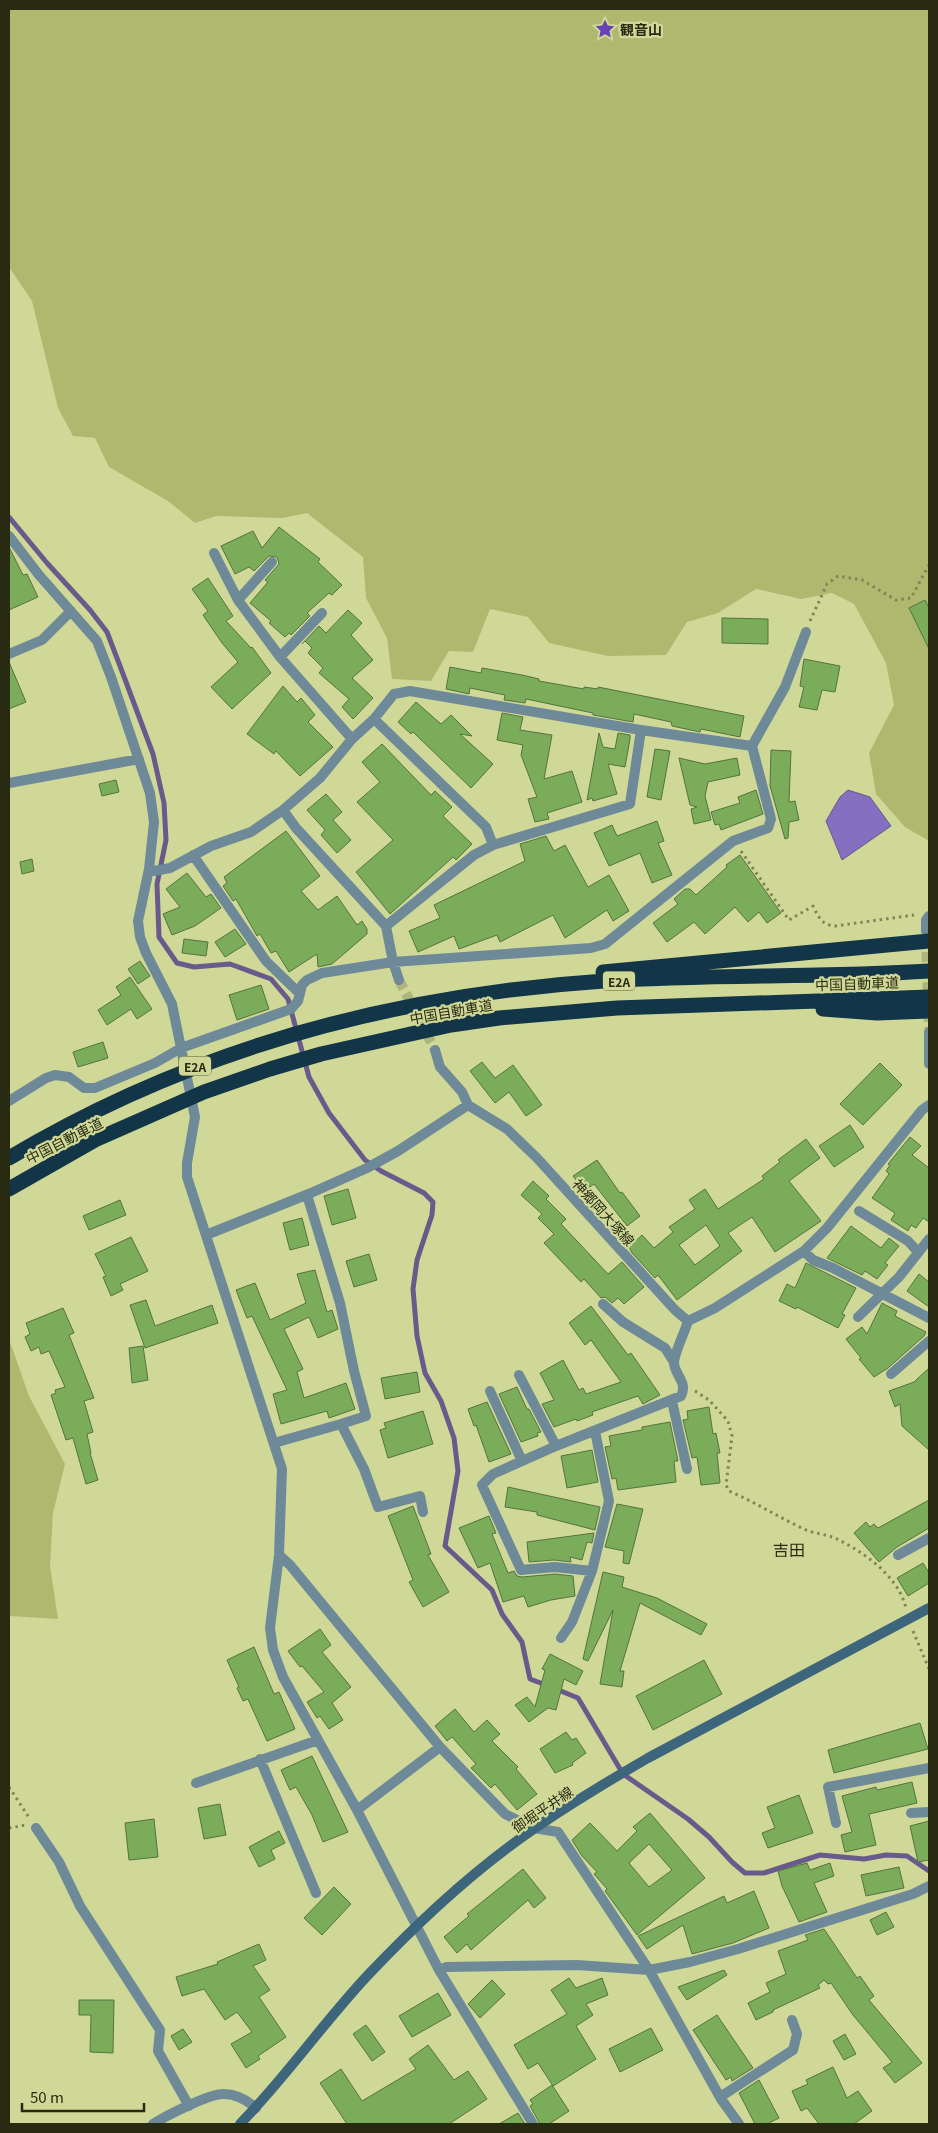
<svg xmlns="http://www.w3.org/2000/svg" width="938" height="2133" font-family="Georgia,'Noto Sans JP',serif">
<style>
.green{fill:#b0b870}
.water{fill:#846fc1;stroke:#685b8c}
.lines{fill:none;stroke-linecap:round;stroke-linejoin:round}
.stream{stroke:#685b8c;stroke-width:5}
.building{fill:#7bac5a;stroke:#54733f;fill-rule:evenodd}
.street-tunnel{stroke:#aeb57c;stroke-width:10;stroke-dasharray:10 5;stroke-linecap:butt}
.path{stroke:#808557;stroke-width:3;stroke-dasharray:2.5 4;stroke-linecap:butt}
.street{stroke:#6e8998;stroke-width:10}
.secondary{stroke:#3d667c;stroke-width:10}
.highway{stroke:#123547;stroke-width:15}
.labels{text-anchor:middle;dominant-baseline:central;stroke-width:4.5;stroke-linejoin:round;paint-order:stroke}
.shield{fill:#d0d897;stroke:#5a5f39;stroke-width:1}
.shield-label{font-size:12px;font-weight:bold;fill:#282b11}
.poi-label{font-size:14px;font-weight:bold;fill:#282b11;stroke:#d0d897;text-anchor:start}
.street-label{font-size:14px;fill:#282b11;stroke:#d0d897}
.quarter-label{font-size:16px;fill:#282b11;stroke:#d0d897}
</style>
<rect width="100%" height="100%" fill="#d0d897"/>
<path class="green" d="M9 9H929V841L905 827 876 794 869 753 894 705 886 663 854 604 832 593 801 599 756 589 718 613 687 622 666 655 608 656 549 643 528 617 490 609 473 652 449 651 431 681 392 679 387 638 366 598 363 557 307 513 283 518 216 516 195 523 168 501 109 467 95 438 73 436 58 408 32 301 9 267Z
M9 1339 29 1396 65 1464 53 1513 50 1566 58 1619 9 1616Z"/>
<path class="water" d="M848 790 870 797 891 826 842 860 826 821 840 797Z"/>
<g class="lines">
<path class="stream" d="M9 517 47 563 90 610 107 632 120 666 153 754 164 803 166 840 157 884 159 937 177 963 194 967 230 964 271 979 288 999 309 1077 329 1113 365 1160 381 1171 424 1193 433 1202 432 1215 417 1260 413 1289 417 1336 425 1373 441 1401 454 1438 458 1471 445 1546 492 1590 502 1614 522 1642 530 1679 546 1685
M556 1689 578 1698 623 1774 688 1819 709 1837 732 1862 745 1873H764L820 1855 864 1859 886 1855 907 1856 929 1871"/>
</g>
<path class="building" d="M279 527 320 559 318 562 342 585 332 595 329 593 307 613 310 616 291 635 289 633 285 637 269 623 271 621 250 603 268 582 265 580 279 564 277 557 269 556 254 571 249 567 235 574 221 546 253 531 262 548Z
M9 547 23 575 27 574 38 597 9 610Z
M208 578 233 616 226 621 251 648 252 647 271 673 232 709 211 687 238 662 222 643 203 615 208 611 192 589Z
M925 600 929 608V649L909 608Z
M348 610 362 623 351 635 373 660 352 678 373 698 353 719 342 707 349 699 319 673 323 668 308 653 312 648 305 641 302 644 319 626 326 633Z
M722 618 768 619V644L722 643Z
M804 659 840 666 835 692 822 690 817 710 799 707 804 687 800 686Z
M9 662 26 702 9 709Z
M450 667 481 673 482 668 522 675 539 679V681L584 689V687L598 689V687L744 716 740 737 701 729 700 732 672 726 671 722 634 714 633 722 593 715V713L526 699 525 703 504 700 505 695 470 688 469 694 446 689Z
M283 686 297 702 301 698 315 715 308 722 333 747 300 776 276 751 274 754 247 734Z
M416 702 441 724 451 715 472 736 460 734 493 764 471 788 413 732 411 734 398 722Z
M502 713 523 717 520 730 552 735 544 779 572 771 582 802 547 813 549 819 535 822 528 799 537 797 521 755 523 745 497 740Z
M599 733 603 747 615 749 618 733 630 735V739L625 767 608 764 617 794 593 801 592 798 587 800Z
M382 744 431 795 435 791 452 807 443 816 472 844 456 860 453 857 390 914 356 872 393 840 357 802 380 782 362 762Z
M655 749 670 751 661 800 647 797Z
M771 750 791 751 789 802 795 801 799 820 789 822 788 838 785 839 770 786Z
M679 758 705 764 737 758 740 775 708 782 705 796 711 820 694 824 691 809 697 807 690 805Z
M116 780 119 792 102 796 99 784Z
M756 790 763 814 721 830 719 824 715 825 711 812 740 803 738 797Z
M326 794 342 812 333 820 351 840 337 853 321 835 325 830 307 810Z
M657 821 664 841 658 843 672 875 652 883 640 853 609 866 594 833 612 825 617 836Z
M286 831 320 876 301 891 318 910 337 896 357 925 362 921 367 929V934L332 964 318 967 317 954 289 972 276 951 271 953 260 934 257 936 236 899 233 901 223 886 227 883 224 877Z
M546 836 554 851 565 845 588 887 609 875 629 911 613 921 607 910 565 938 553 915 500 942 497 935 459 949 454 936 418 952 409 931 440 918 434 905 525 861 520 844Z
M740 855 781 913 767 923 759 912 748 922 735 907 705 934 694 922 667 942 653 923 678 904 674 899 685 889H690L696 895 727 867 726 865Z
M32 859 34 871 22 874 20 862Z
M187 873 206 897 211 894 221 908 195 926 172 935 163 914 180 907 166 889Z
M235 929 246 944 225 957 215 942Z
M184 939 208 942 206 956 182 953Z
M140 961 150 976 138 984 128 969Z
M130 977 152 1009 137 1019 131 1009 107 1025 98 1010 121 995 116 987Z
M261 985 269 1009 237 1020 229 995Z
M103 1042 108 1058 78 1067 73 1052Z
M482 1062 495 1078 513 1065 542 1105 526 1116 509 1092 495 1103 470 1071Z
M880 1063 902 1085 863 1125 840 1104Z
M850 1125 864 1147 834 1167 819 1146Z
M910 1137 921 1146 912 1155 929 1168V1222L923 1218 916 1228 911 1225 908 1231 891 1220 895 1213 872 1198 889 1174 886 1171 890 1165 888 1164Z
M806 1139 820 1158 789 1181 821 1221 775 1252 752 1217 728 1233 742 1251 677 1300 658 1275 655 1278 632 1253 629 1247 642 1235 654 1248 673 1232 669 1227 695 1209 689 1200 705 1189 718 1209 764 1179 762 1176 780 1162 778 1160ZM706 1225 720 1246 695 1265 679 1245Z
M597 1160 620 1193 622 1192 640 1216 627 1226 594 1184 584 1191 573 1176Z
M533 1181 549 1196 546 1199 566 1219 561 1224 608 1274 622 1262 644 1287 624 1304 618 1298 612 1303 605 1297 601 1298 584 1279 581 1282 544 1243 554 1234 538 1218 542 1214 521 1195Z
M348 1189 356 1218 332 1225 324 1196Z
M120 1200 126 1215 89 1230 83 1216Z
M302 1218 309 1245 290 1250 283 1223Z
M851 1226 881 1248 889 1238 899 1246 885 1263 888 1265 877 1279 865 1271 862 1275 827 1258Z
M131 1237 148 1271 120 1284 123 1290 111 1296 103 1277 106 1276 95 1254Z
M369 1254 377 1280 354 1287 346 1261Z
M806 1263 856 1288 842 1314 845 1315 838 1328 797 1307 796 1309 779 1301 787 1284 795 1288Z
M315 1270 327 1312 332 1310 338 1329 318 1338 309 1317 284 1329 303 1369 297 1372 304 1398 346 1383 355 1409 329 1418 327 1411 281 1424 273 1394 287 1390 252 1316 247 1318 236 1290 255 1283 270 1320 306 1303 297 1274Z
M919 1274 929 1282V1307L907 1291Z
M146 1300 155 1326 212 1305 218 1323 145 1348 130 1305Z
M882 1303 897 1311 895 1316 926 1332 924 1336 888 1368 874 1377 859 1359 861 1358 846 1339 862 1327 867 1334Z
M591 1306 628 1355 631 1353 660 1395 643 1404 638 1396 592 1412 593 1415 577 1421 576 1419 554 1427 542 1404 554 1400 540 1373 563 1360 579 1390 583 1388 586 1394 621 1382 591 1340 585 1345 569 1323Z
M63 1308 74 1333 69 1335 94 1398 84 1401 93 1432 87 1434 91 1453H90L98 1480 86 1484 73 1438 66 1440 51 1395 56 1393 55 1390 65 1387 49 1351 41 1354 39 1347 31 1351 25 1337 30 1334 26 1323Z
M143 1346 148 1380 132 1383 129 1348Z
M929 1368V1450L902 1426 900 1404 895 1407 889 1391 914 1382Z
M417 1372 420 1392 385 1399 381 1378Z
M517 1387 527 1409H529L541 1432 537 1433 538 1436 521 1442 499 1394Z
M487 1402 511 1454 489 1462 476 1425 474 1426 468 1409Z
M709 1407 713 1434 716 1433 720 1453H717L720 1483 701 1485 697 1457 692 1458 683 1420 688 1419 687 1411Z
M423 1411 433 1444 388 1458 380 1430 386 1428 384 1423Z
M670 1422 678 1461H674L676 1482 618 1490 616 1478 612 1479 605 1447 611 1446 609 1436 642 1430V1427Z
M592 1450 598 1482 567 1488 561 1456Z
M508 1487 600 1507 595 1530 537 1515V1512L505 1507Z
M929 1500V1528L897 1547 879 1562 854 1533 866 1522 870 1527 874 1524 878 1528Z
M617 1504 643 1509 629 1564 623 1563 624 1551 605 1547Z
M413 1506 431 1554 428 1555 449 1592 423 1607 409 1582 413 1580 388 1516Z
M489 1516 496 1533 492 1534 508 1573 514 1571 517 1576 522 1577 555 1574 573 1576 575 1596 551 1600 528 1607 524 1596 503 1602 490 1563 478 1568 459 1528Z
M594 1533 592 1543 587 1542 582 1560 570 1557 571 1562 554 1560 529 1562 527 1542Z
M923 1563 929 1573V1583L908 1596 897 1578Z
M603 1572 624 1577 622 1587 657 1598 707 1624 701 1635 640 1603 620 1671H624L622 1687 600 1684 613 1610 588 1661 583 1659Z
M320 1629 331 1645 322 1652 351 1687 332 1703 343 1720 329 1729 320 1716 317 1718 307 1702 324 1692 302 1666 300 1667 288 1651Z
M254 1647 274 1694 279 1692 295 1729 267 1741 248 1699 243 1701 237 1688 239 1687 227 1660Z
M550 1654 583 1671 576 1685 564 1679 556 1710 548 1708 529 1722 515 1705 527 1697 535 1707 545 1670 542 1669Z
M704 1660 722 1694 653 1730 636 1696Z
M455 1709 474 1732 487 1720 500 1734 492 1741 518 1767 516 1769 537 1794 517 1810 495 1784 491 1788 471 1768 476 1764 452 1737 447 1741 435 1726Z
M920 1723 928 1749 834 1773 828 1750Z
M566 1732 572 1740 576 1738 586 1753 572 1763 573 1765 555 1773 540 1749Z
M312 1756 348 1832 323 1842 312 1815 296 1787 290 1790 281 1770Z
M912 1782 917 1803 869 1814 876 1845 845 1852 841 1835 852 1832 842 1796 876 1787 877 1790Z
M799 1795 813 1833 768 1848 762 1833 775 1828 767 1807Z
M220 1804 226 1835 204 1839 198 1808Z
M650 1813 705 1878 637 1935 605 1891 607 1889 594 1874 597 1872 582 1856 572 1840 590 1823 617 1851 637 1831 633 1827ZM649 1844 672 1870 649 1887 629 1863Z
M154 1819 158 1857 129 1860 125 1823Z
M929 1821V1860L918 1862 910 1826Z
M279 1831 285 1843 271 1850 275 1859 259 1867 249 1847Z
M807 1863 810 1870 830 1863 834 1876 814 1883 827 1912 799 1922 782 1886 778 1871Z
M899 1867 904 1888 866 1896 861 1875Z
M523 1869 546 1898 534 1908 528 1900 471 1950 467 1944 457 1953 444 1937 469 1916 467 1914Z
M334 1887 351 1904 322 1935 304 1918Z
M754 1891 769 1928 733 1943 692 1954 683 1925 647 1949 638 1936 724 1896 727 1903Z
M886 1912 894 1927 877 1935 870 1920Z
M824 1929 857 1978 860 1976 874 1996 869 2000 922 2063 895 2083 883 2068 892 2062 853 2015 831 1983 828 1984 824 1980 818 1985 820 1988 773 2010V2012L756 2020 748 2003 770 1992 766 1983 786 1974 778 1951 808 1940 805 1935Z
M259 1944 266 1960 253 1966 270 1990 259 1997 286 2037 258 2056 260 2059 246 2068 231 2044 252 2032 237 2012 225 2020 204 1989 182 1996 176 1977 218 1964 217 1962Z
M724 1970 727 1975 687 2000 678 1987Z
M569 1978 576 1988 602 1978 608 1995 586 2004 593 2015 576 2026 596 2059 553 2086 538 2063 528 2069 514 2045 567 2014 551 1990Z
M492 1980 505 1994 480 2018 468 2004Z
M438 1993 451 2015 412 2037 399 2016Z
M79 2000H114L113 2053 90 2052 91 2015H79Z
M717 2015 753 2068 732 2081 731 2077 726 2080 693 2030Z
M366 2025 385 2052 372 2061 353 2034Z
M651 2028 663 2050 620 2072 609 2049Z
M183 2029 192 2042 179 2050 171 2036Z
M845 2034 856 2054 844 2060 833 2041Z
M428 2045 454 2080 468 2071 487 2099 449 2124H347L320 2083 341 2069 362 2101 416 2069 409 2059Z
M833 2067 847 2098 858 2091 872 2111 854 2124H819L807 2108 801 2111 792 2091 808 2084 806 2080Z
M759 2080 779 2118 767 2124H755L739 2093Z
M552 2085 569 2111 549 2124H540L530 2106 533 2104 530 2100Z
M518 2113 525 2124H499Z"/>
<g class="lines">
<path class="street-tunnel" d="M926 937 929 1028
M399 980 435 1050"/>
<path class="path" d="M810 621 827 584 838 576 862 580 896 600 911 598 929 565
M741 851 789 920 813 906C819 918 822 925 835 926L914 915
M695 1391 709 1400 728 1421 732 1436 726 1485 729 1491C755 1502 778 1517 804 1529 814 1534 827 1534 837 1539 865 1553 898 1576 906 1608
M913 1631 929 1669
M9 1787 30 1819
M9 1828 26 1825"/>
<path class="street" d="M9 536 39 575 97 641 111 677 150 793 154 822 149 869 138 921 140 937 146 953 172 1004 195 1117 187 1163V1177L282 1469 279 1555 270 1628 273 1650 283 1677 357 1810 439 1970 533 2124
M214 553 238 600 280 657 352 739
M238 600 272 562
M9 654 42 640 71 611
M280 657 322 613
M374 719 394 694 410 691 641 730 752 746
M9 783 139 759
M283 810 296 828 386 926
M193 855 266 961 300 994
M149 869 154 871 170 868 211 846 251 832 283 810 320 778 352 739 374 719 486 827 493 845
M926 931V920L929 916
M399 980 393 962 386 926 474 855 493 845 630 804 641 730
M929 1032V1064
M435 1050 440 1067 462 1092 468 1105
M9 1101 46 1078 55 1075 69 1077 84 1088H95L155 1063 181 1048 291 1009 298 1001 302 985 307 980 322 973 393 962 591 948 605 944 733 841 768 828 771 819 752 746 785 687 806 632
M307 1195 340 1303 354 1371 366 1416 341 1424
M859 1211 908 1241 918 1252
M206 1235 311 1193 367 1168 398 1151 468 1105 507 1129 537 1158 675 1310 688 1321
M804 1251 813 1260 833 1268 929 1318
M603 1304 623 1322 665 1348 674 1362
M858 1317 899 1277 929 1239
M688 1321 715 1308 804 1251 827 1228 922 1110 929 1105
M891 1374 929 1341
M519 1375 556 1446 681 1396C688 1382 675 1376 674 1363 674 1353 685 1332 688 1321
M490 1391 522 1461
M672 1401 687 1469
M274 1443 341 1424 364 1469 378 1507 420 1496 423 1512
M556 1446 493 1474 482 1485 521 1570 555 1567 592 1571 609 1501 595 1431
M279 1555 290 1565 440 1747 505 1814 534 1828 558 1832 649 1970 721 2099 739 2124
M898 1555 929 1538
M561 1638 572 1622 592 1571
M260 1759 316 1893
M196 1783 318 1740
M357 1810 440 1747
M911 1813 929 1812
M836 1823 828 1787 929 1768
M36 1828 59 1862 80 1906 160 2030 158 2051 189 2106
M439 1970 446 1967 577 1965 649 1970 690 1962 738 1949 913 1894 929 1886
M720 2097 793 2050 797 2034 792 2020
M153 2124C166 2116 210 2093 224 2094 236 2094 248 2101 256 2108"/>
<path class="secondary" d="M240 2124C286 2077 323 2023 368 1975 418 1922 475 1869 535 1828 572 1803 610 1780 648 1758L929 1608"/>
<path class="highway" d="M603 972 929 941
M823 1009 877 1013 929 1011
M9 1158C191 1049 393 995 604 981 712 974 821 978 929 971
M9 1189 95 1140 204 1092 270 1069 321 1054 451 1025 499 1018 617 1008 929 997"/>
</g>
<defs>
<symbol id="sight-bare" viewBox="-9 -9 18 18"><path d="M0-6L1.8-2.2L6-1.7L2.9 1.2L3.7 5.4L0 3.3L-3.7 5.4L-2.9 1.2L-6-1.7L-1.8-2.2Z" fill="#6840b8" stroke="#d0d897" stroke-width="2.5" paint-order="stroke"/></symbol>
</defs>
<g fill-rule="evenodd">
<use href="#sight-bare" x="591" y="15" width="28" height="28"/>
</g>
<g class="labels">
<g class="shield">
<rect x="603" y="971.5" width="32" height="19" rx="4"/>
<rect x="179" y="1056.5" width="32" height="19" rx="4"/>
</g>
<g class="shield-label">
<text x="619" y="981">E2A</text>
<text x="195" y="1066">E2A</text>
</g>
<g class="poi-label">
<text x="620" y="29">観音山</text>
</g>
<g class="street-label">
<text transform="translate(857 983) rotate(-2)">中国自動車道</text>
<text transform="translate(451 1011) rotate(-10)">中国自動車道</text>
<text transform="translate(64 1140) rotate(-27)">中国自動車道</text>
<text transform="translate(604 1212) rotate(48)">神郷岡大塚線</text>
<text transform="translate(542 1809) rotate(-34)">御堀平井線</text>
</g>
<g class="quarter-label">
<text x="789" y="1549">吉田</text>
</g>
</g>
<rect width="938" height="2133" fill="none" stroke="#282b11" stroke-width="20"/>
<path d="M22 2103v8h122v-8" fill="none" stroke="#282b11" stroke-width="2.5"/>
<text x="30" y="2103" font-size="15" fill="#282b11" stroke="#d0d897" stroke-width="4" paint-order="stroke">50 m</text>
</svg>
